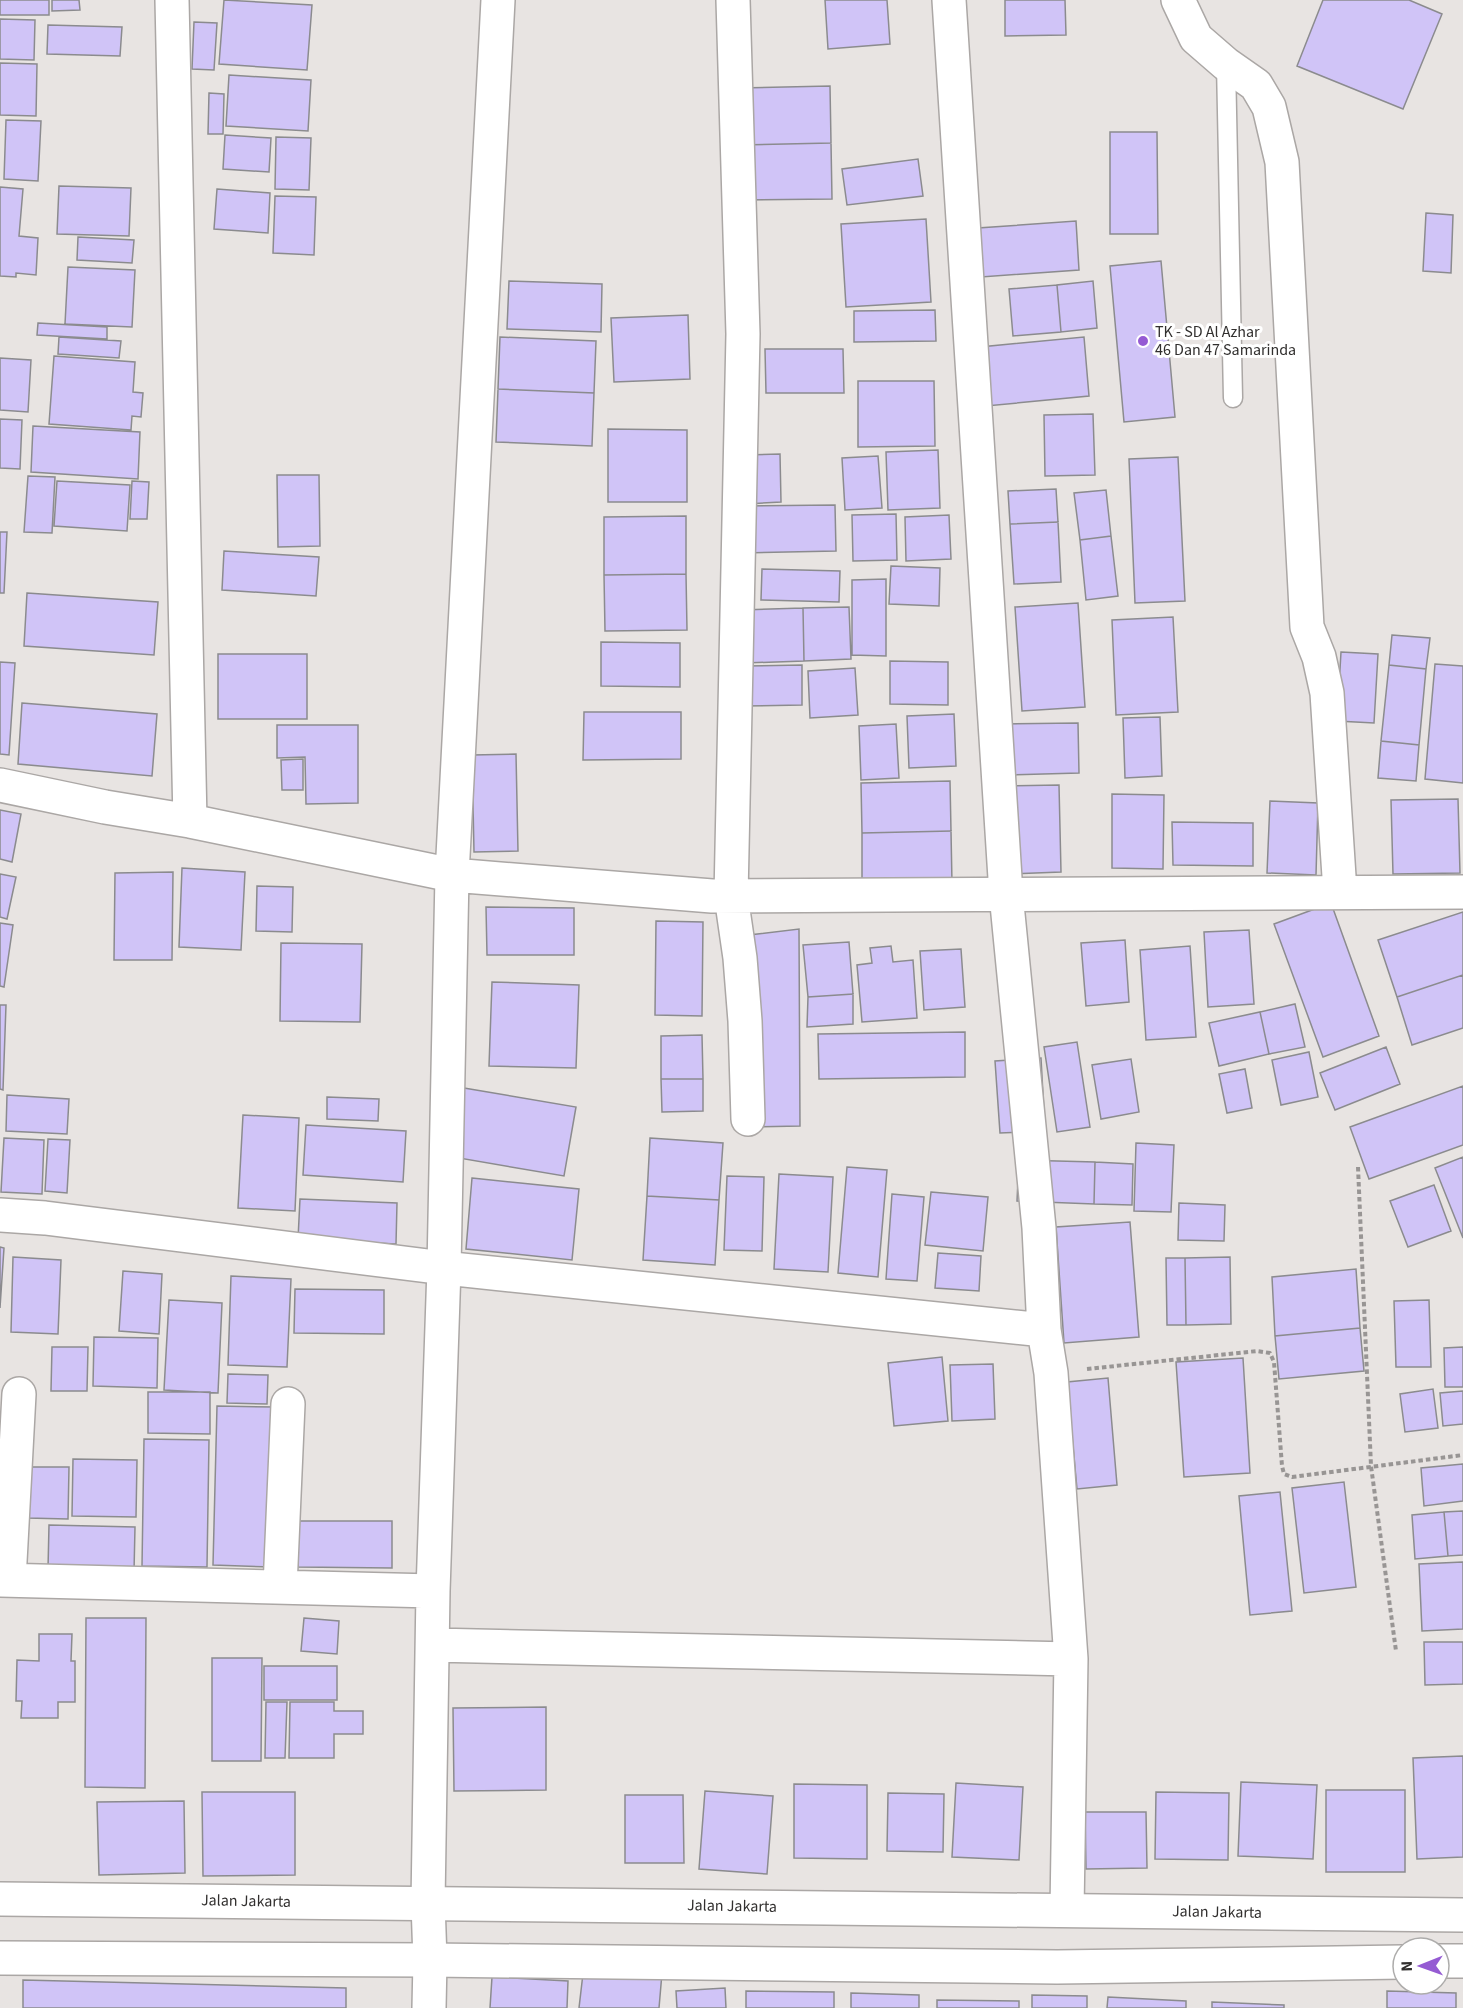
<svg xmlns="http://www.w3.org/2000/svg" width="1463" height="2008" font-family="'Source Sans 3',sans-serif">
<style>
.building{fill:#d0c4f7;stroke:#8b8b8e;stroke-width:1.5}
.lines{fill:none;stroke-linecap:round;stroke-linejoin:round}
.lane-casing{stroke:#aba7a5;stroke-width:21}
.street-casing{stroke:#aba7a5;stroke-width:36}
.secondary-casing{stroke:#aba7a5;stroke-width:36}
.path{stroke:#989594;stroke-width:4;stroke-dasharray:4.5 3;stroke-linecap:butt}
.lane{stroke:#fff;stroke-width:18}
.street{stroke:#fff;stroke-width:33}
.secondary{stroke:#fff;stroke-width:33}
.poi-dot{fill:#955bd3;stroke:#fff;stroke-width:2}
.labels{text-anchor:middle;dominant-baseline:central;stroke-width:6;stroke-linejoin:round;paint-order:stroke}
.poi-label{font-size:16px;fill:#312f2e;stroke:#fff;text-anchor:start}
.street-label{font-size:16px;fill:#312f2e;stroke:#fff}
</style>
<rect width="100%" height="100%" fill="#e8e4e2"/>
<path class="building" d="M0 0H49V15H0Z
M52 0H79L80 10 52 11Z
M224 0 312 5 307 70 219 64Z
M825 0H887L890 44 828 49Z
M1005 0H1065L1066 35 1005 36Z
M1323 0H1409L1442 14 1403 109 1297 66Z
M0 19 35 20 34 60 0 59Z
M194 22 217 23 214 70 192 69Z
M48 25 122 27 120 56 47 54Z
M0 63 37 64 36 116 0 115Z
M229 75 311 80 308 131 226 126Z
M830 86 831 143 740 145 739 88Z
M209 93 224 94 223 134H208Z
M6 120 41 121 38 181 4 179Z
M1110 132H1157L1158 234H1110Z
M225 135 271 138 269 172 223 169Z
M276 137 311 138 309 190 275 189Z
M831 143 832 199 741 200 740 145Z
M918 159 923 196 847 205 842 169Z
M59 186 131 188 129 236 57 234Z
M0 187 23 189 19 236 38 238 36 275 16 273V277L0 276Z
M217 189 270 193 268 233 214 229Z
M275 196 316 197 314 255 273 253Z
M1426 213 1453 215 1451 273 1423 271Z
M926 219 931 302 846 307 841 224Z
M1076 221 1079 270 981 277 978 228Z
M78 237 134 240 132 263 77 260Z
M1161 261 1175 417 1124 422 1110 266Z
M68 267 135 270 132 327 65 324Z
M509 281 602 284 601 332 507 329Z
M1093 281 1097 328 1061 332 1057 285Z
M1057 285 1061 332 1013 336 1009 289Z
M935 310 936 341 854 342V311Z
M688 315 690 379 614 382 611 318Z
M38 323 107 327V339L37 335Z
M59 337 121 341 119 358 58 354Z
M500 337 596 341 594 393 498 389Z
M1084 337 1089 396 986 406 980 347Z
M765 349H843L844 393H766Z
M54 356 135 362 133 392 143 393 141 417 132 416 131 430 49 424Z
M0 358 31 360 28 412 0 410Z
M858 381H934L935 446 858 447Z
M498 389 594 393 592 446 496 442Z
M1093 414 1095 475 1045 476 1044 415Z
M0 419 22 420 20 469 0 468Z
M33 426 140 432 138 479 31 472Z
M608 429 687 430V502H608Z
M938 450 940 508 888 510 886 452Z
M780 454 781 502 746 504 745 455Z
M878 456 882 508 845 510 842 458Z
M1178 457 1185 601 1135 603 1129 459Z
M277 475H319L320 546 278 547Z
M28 476 55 477 52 533 24 532Z
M57 481 130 485 127 531 54 526Z
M132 481 149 482 147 519H130Z
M1056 489 1058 522 1010 524 1008 491Z
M1106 490 1111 536 1080 540 1074 493Z
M835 505 836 551 742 553 741 506Z
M896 514 897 560 853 561 852 515Z
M949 515 951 559 906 561 905 517Z
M686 516V574L604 575V517Z
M1058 522 1061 582 1014 584 1010 524Z
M0 532H7L4 593H0Z
M1111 536 1118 596 1086 600 1080 540Z
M224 551 319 557 316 596 222 590Z
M891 566 940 568 939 606 889 604Z
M762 569 840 571 839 602 761 600Z
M686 574 687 630 605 631 604 575Z
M886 579V656L852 655V580Z
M27 593 158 602 154 655 24 646Z
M1078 603 1085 707 1022 711 1015 607Z
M849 607 851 659 804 661 803 608Z
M803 608 804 661 743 663 741 610Z
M1173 617 1178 712 1116 715 1112 620Z
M1392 635 1430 638 1426 669 1389 665Z
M601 642 680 643V687L601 686Z
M1341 652 1378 654 1374 723 1337 721Z
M218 654H307V719H218Z
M890 661 948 662V705L890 704Z
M0 662 15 663 9 755 0 754Z
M1435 664 1463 666V783L1425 779Z
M802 665V705L742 706V666Z
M1389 665 1426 669 1419 745 1381 741Z
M855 668 858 715 810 718 808 671Z
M22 703 157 714 152 776 18 764Z
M584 712H681V759L583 760Z
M954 714 956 766 909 768 907 716Z
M1160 717 1162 776 1125 778 1123 718Z
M1078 723 1079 773 1006 775 1005 724Z
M896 724 899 778 861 780 859 726Z
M277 725H358V803L306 804 305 757 277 758Z
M1381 741 1419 745 1416 781 1378 778Z
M516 754 518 851 474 852 472 755Z
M303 759V790H282L281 760Z
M950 781 951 831 862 833 861 783Z
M1059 785 1061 872 1006 874 1004 786Z
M1112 794 1164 795 1163 869 1112 868Z
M1458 799 1460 873 1393 874 1391 800Z
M1270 801 1318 803 1316 875 1267 873Z
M0 810 21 814 12 862 0 859Z
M1172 822 1253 823V866L1173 865Z
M951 831 952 884 862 886V833Z
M182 868 245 872 241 950 179 947Z
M173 872 172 960H114L115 873Z
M0 874 16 877 7 919 0 917Z
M257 886 293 887 292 932 256 931Z
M1331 903 1379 1036 1323 1057 1274 924Z
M486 907 574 908V955H487Z
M1463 912V975L1397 997 1378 940Z
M656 921 703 922 702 1016 655 1015Z
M0 923 13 925 4 987 0 986Z
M799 929 800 1126 754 1127 749 935Z
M1249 930 1254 1004 1208 1007 1204 932Z
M1125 940 1129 1002 1086 1006 1081 943Z
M849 942 853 994 808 997 803 945Z
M281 943 362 944 360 1022 280 1021Z
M891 946 893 962 913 960 917 1018 862 1022 857 965 872 963 870 948Z
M1190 946 1196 1037 1146 1040 1140 950Z
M961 949 965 1007 924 1010 920 951Z
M1463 975V1028L1412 1045 1397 997Z
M492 982 579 985 576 1068 489 1066Z
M853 994V1024L807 1027 808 997Z
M1295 1004 1305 1047 1269 1054 1260 1012Z
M0 1005H6L3 1090 0 1089Z
M1260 1012 1269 1054 1219 1066 1209 1023Z
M965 1032V1077L819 1079 818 1034Z
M702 1035 703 1079H661V1036Z
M1077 1042 1090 1127 1057 1132 1044 1047Z
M1386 1047 1400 1084 1335 1110 1320 1073Z
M1309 1052 1318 1097 1281 1105 1272 1060Z
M1041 1058 1045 1131 1000 1133 995 1061Z
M1131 1059 1139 1112 1101 1119 1092 1065Z
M1245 1069 1252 1108 1227 1113 1219 1074Z
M661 1079H703V1111L662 1112Z
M1463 1086V1145L1369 1179 1350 1127Z
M464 1088 576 1107 564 1176 453 1157Z
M7 1095 69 1099 67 1134 6 1131Z
M327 1097 379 1099 378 1121 327 1119Z
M243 1115 299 1118 295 1211 238 1208Z
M306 1125 406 1131 403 1182 303 1175Z
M4 1138 44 1140 42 1194 1 1192Z
M650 1138 723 1143 719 1200 647 1196Z
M48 1139 70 1140 67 1193 45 1191Z
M1136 1143 1174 1145 1171 1212 1134 1211Z
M1463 1157V1238L1435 1168Z
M1019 1160 1095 1162 1094 1204 1017 1201Z
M1095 1162 1133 1164 1132 1205 1094 1204Z
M847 1167 887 1170 878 1277 838 1273Z
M779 1174 833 1177 828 1272 774 1269Z
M727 1176 764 1177 762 1251 724 1250Z
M472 1178 579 1189 572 1260 466 1249Z
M1434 1185 1451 1231 1408 1247 1390 1201Z
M931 1192 988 1197 983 1251 925 1245Z
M892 1194 924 1197 917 1281 886 1279Z
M647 1196 719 1200 715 1265 643 1260Z
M300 1199 397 1203 396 1244 298 1239Z
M1179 1203 1225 1205 1224 1241 1178 1240Z
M1130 1222 1139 1337 1064 1343 1056 1227Z
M0 1247 4 1248 0 1308Z
M938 1253 981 1256 979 1291 935 1288Z
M13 1257 61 1260 58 1334 11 1332Z
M1230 1257 1231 1324 1186 1325 1185 1258Z
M1166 1258H1185L1186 1325H1167Z
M1356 1269 1360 1328 1275 1336 1272 1277Z
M123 1271 162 1274 159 1334 119 1331Z
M231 1276 291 1279 287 1367 228 1365Z
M295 1289 384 1290V1334L294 1333Z
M169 1300 222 1303 218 1393 164 1390Z
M1429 1300 1431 1367H1396L1394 1301Z
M1360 1328 1364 1371 1279 1379 1275 1336Z
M94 1337 158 1338 157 1388 93 1386Z
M52 1347H88L87 1391H51Z
M1463 1347V1387H1445L1444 1348Z
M942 1357 948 1421 894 1426 888 1363Z
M1243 1358 1250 1473 1184 1477 1176 1362Z
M993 1364 995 1419 952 1421 950 1365Z
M228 1374 268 1375 267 1404 227 1403Z
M1108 1378 1117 1485 1077 1489 1067 1382Z
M1433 1389 1438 1428 1405 1432 1400 1394Z
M1463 1391V1424L1443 1426 1440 1393Z
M148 1392H210V1434L148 1433Z
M217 1406 275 1407 272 1567 213 1565Z
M144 1439 209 1440 207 1567 142 1566Z
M73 1459 137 1460 136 1517 72 1516Z
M1463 1464V1501L1424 1506 1421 1468Z
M27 1467H69L68 1519 27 1518Z
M1344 1482 1356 1587 1304 1593 1292 1488Z
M1280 1492 1292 1611 1250 1615 1239 1496Z
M1463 1511V1555L1448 1556 1444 1512Z
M1444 1512 1448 1556 1415 1559 1412 1515Z
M297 1521H392V1568L298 1567Z
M49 1525 135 1527 134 1572 48 1569Z
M1463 1562V1629L1422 1631 1419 1564Z
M86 1618H146L145 1788 85 1787Z
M304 1618 339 1621 337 1654 301 1651Z
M39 1634H72L71 1661H75V1702H58V1718H21L22 1701H16L17 1660 39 1661Z
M1424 1642H1463V1684L1425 1685Z
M212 1658H262L261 1761H212Z
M264 1666H337V1700H264Z
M266 1702H287L285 1758H265Z
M290 1702H334V1711H363V1734H334V1758H289Z
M546 1707V1790L454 1791 453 1708Z
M1463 1756V1857L1417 1859 1413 1758Z
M1241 1782 1317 1785 1313 1859 1238 1856Z
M956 1783 1023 1787 1019 1860 952 1857Z
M794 1784 867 1785V1859L794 1858Z
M1326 1790H1405V1872H1326Z
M705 1791 773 1796 767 1874 699 1869Z
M202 1792H295V1875L203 1876Z
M1156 1792 1229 1793 1228 1860 1155 1859Z
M888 1793 944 1794 943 1852 887 1851Z
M625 1795H683L684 1863H625Z
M184 1801 185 1873 99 1875 97 1802Z
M1085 1812H1146L1147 1868 1086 1869Z
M584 1965 662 1973 659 2008H579Z
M492 1977 568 1981 567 2008H490Z
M23 1980 346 1988V2008H23Z
M725 1988 726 2008H677L676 1991Z
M746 1991 834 1992V2008H746Z
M1387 1991 1456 1993V2008H1387Z
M851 1993 919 1995V2008H851Z
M1032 1995 1087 1996V2008H1032Z
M1108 1997 1186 2001V2008H1107Z
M937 2000 1019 2001V2008H937Z
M1212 2002 1284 2005V2008H1212Z"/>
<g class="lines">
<defs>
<path id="lane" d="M1226 64 1233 398"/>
<path id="street" d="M172 0 190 821
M733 0 743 334 731 896 740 958 745 1021 748 1119
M949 0 1006 894 1039 1228 1044 1330 1051 1373 1071 1659 1067 1910
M1178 0 1196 38 1226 64 1256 85 1269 107 1282 162 1307 627 1319 657 1327 693 1340 892
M0 785 105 807 190 821 452 875 712 896 1463 892
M0 1215 45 1218 444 1268 1044 1330
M0 1580 433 1591
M9 1580 19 1394
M280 1587 288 1404
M433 1645 1071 1659
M429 2008 430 1960 428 1903 433 1591 444 1268 452 875 498 0"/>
<path id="secondary" d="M0 1899 1463 1915
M0 1958 430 1960 1057 1967 1403 1962
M1439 1961H1463"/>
</defs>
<use href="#lane" class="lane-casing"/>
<use href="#street" class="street-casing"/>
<use href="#secondary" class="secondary-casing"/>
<path class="path" d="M1358 1167 1371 1466 1396 1651
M1087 1369 1257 1351 1270 1353 1274 1362 1282 1466 1284 1474 1292 1477 1463 1455"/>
<use href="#lane" class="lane"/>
<use href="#street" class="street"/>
<use href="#secondary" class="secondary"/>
</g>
<circle class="poi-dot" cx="1143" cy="341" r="6"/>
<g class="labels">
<g class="poi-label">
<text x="1155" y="332">TK - SD Al Azhar<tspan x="1155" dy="18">46 Dan 47 Samarinda</tspan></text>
</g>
<g class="street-label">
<text transform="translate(246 1901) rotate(1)">Jalan Jakarta</text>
<text transform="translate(732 1906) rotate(1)">Jalan Jakarta</text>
<text transform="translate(1217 1912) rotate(1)">Jalan Jakarta</text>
</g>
</g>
<g transform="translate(1421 1966) rotate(269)"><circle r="28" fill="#ffffff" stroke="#adacab" stroke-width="1.5"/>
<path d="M0-4.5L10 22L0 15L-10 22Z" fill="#955bd3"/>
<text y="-9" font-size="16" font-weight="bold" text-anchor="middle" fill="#312f2e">N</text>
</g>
</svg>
